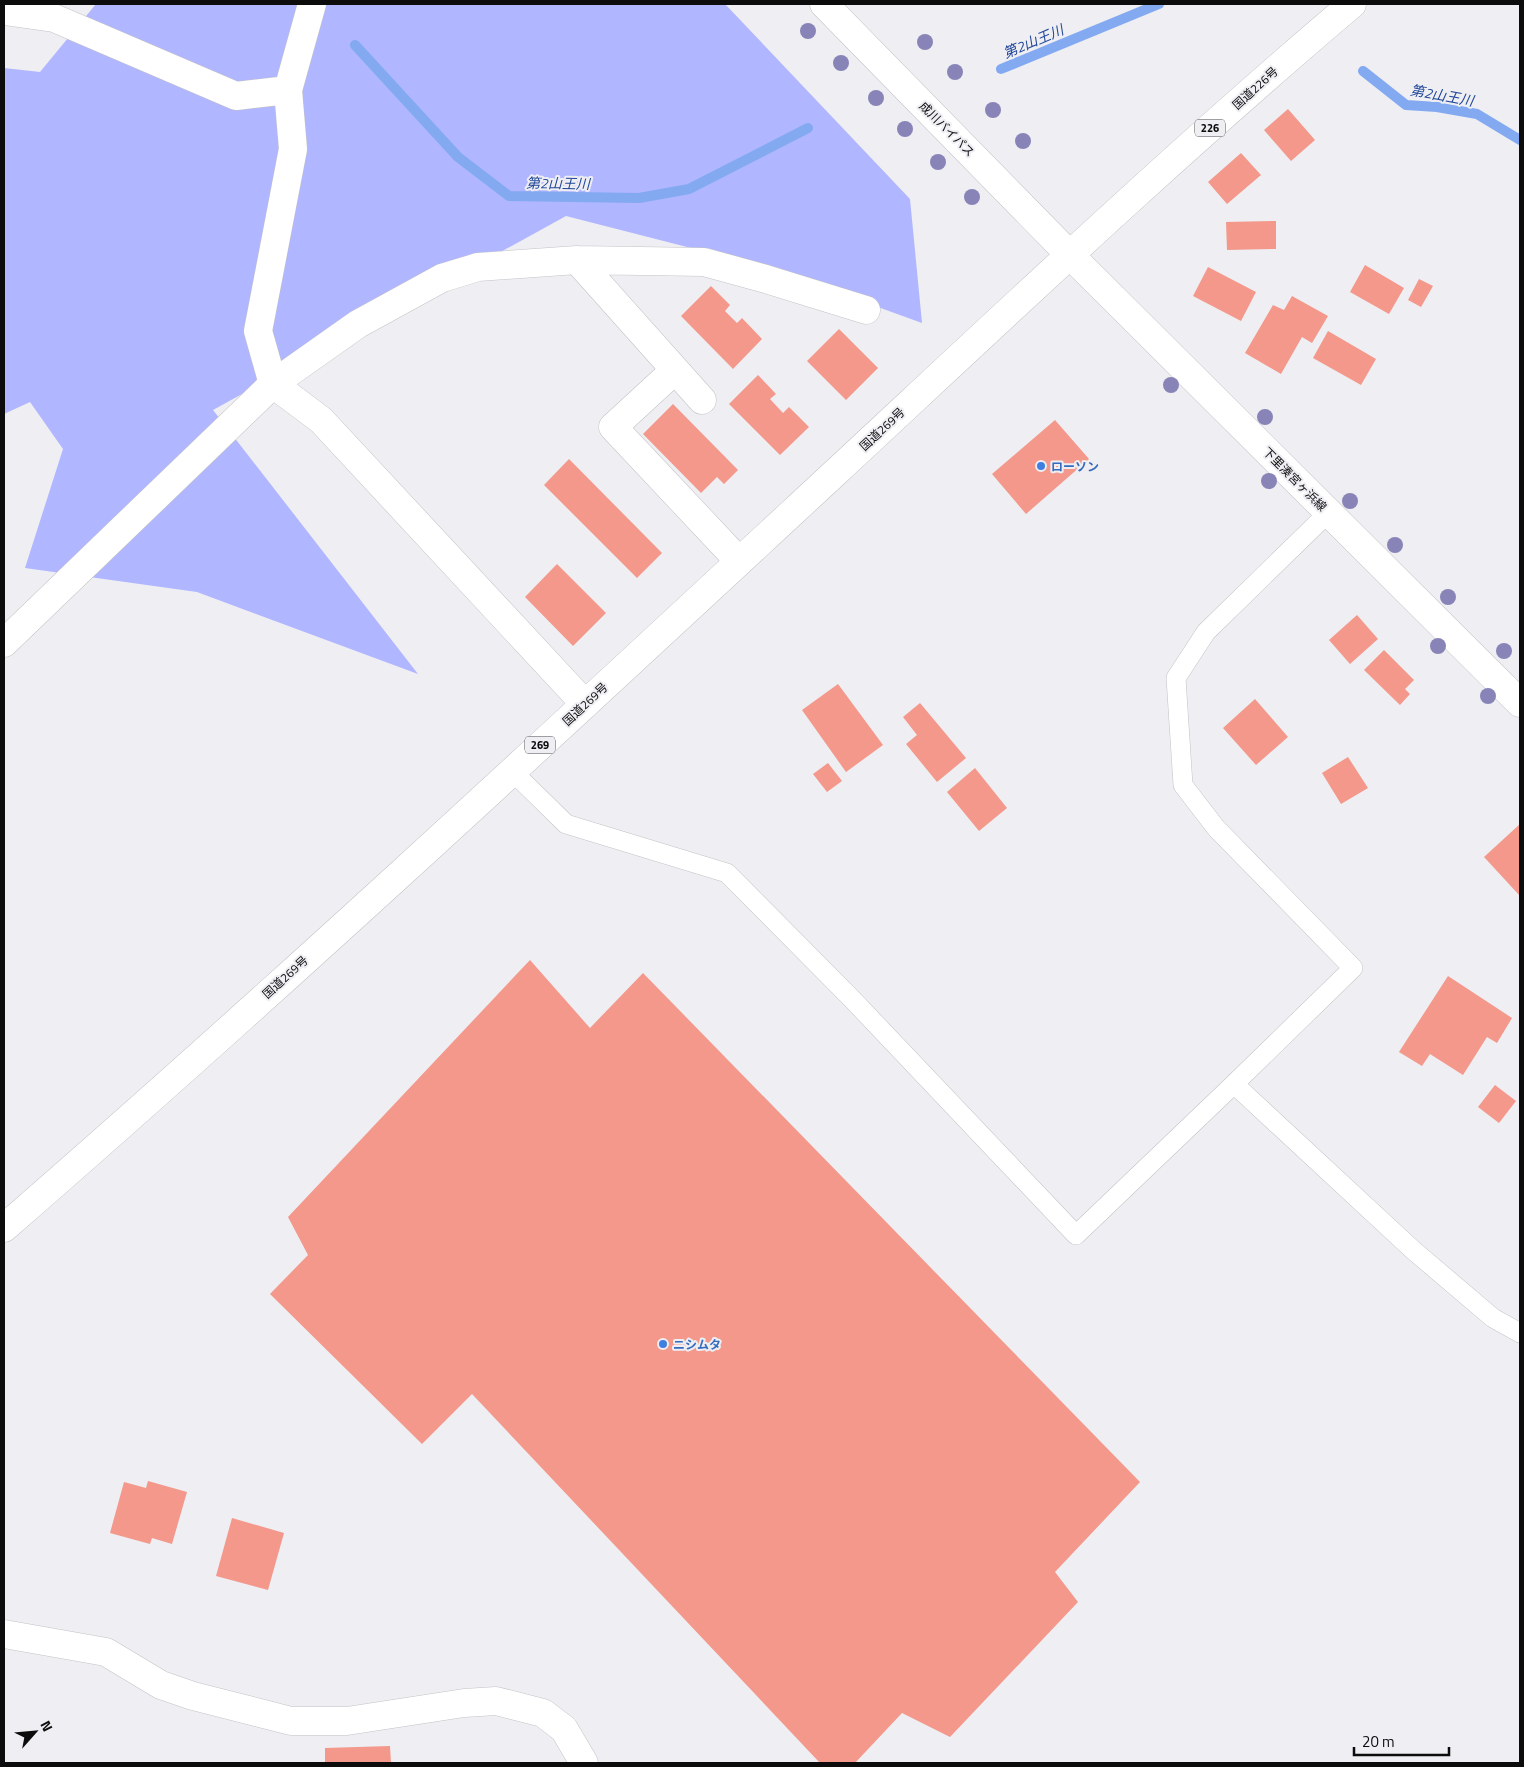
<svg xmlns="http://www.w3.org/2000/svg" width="1524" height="1767" font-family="'Titillium Web','Noto Sans JP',sans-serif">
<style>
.green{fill:#b0b6ff}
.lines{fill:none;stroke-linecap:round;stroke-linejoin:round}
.stream{stroke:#83a9f1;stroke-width:10}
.building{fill:#f3988a}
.lane-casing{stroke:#c3c3c7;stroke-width:20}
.street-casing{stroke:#c3c3c7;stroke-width:29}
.secondary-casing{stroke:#c3c3c7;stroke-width:29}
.highway-casing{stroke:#c3c3c7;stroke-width:29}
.lane{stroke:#fff;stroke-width:19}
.street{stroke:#fff;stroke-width:28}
.secondary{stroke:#fff;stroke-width:28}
.highway{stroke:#fff;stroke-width:28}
.tree{fill:#8884b7}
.shop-dot{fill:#3f7fe0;stroke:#eeeef3;stroke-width:2}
.labels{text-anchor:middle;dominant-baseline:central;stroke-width:4;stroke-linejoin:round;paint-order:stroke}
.shield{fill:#eeeef3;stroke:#505052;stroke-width:1}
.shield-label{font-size:11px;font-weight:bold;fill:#0c0c0d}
.street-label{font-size:12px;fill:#0c0c0d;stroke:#eeeef3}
.shop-label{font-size:12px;font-weight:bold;fill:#366cbe;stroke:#eeeef3;text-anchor:start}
.water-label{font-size:14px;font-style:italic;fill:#1f4699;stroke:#eeeef3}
</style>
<rect width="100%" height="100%" fill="#eeeef3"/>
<path class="green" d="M96 4H725L910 199 922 323 773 269 566 216 213 410 418 674 197 592 25 568 63 449 30 402 4 414V68L40 72Z"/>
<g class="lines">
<path class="stream" d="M355 45 458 157 509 196 639 198 689 189 808 128
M1001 69 1159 4
M1363 71 1406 105 1437 107 1477 114 1520 140"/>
</g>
<path class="building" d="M1288 109 1315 140 1291 161 1264 130Z
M1241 153 1261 175 1227 204 1208 182Z
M1276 221V249L1227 250 1226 222Z
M1365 265 1404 288 1389 314 1350 292Z
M1208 267 1256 292 1241 321 1193 296Z
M1419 279 1433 286 1421 307 1408 300Z
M711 286 730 305 725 311 737 323 742 318 762 339 733 369 681 316Z
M1292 296 1328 316 1312 343 1302 337 1281 374 1245 353 1273 305 1284 310Z
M839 329 878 368 846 400 807 361Z
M1328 331 1376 359 1361 385 1313 358Z
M758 375 776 394 770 399 783 413 789 407 809 427 780 455 729 404Z
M673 404 738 470 724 484 717 477 701 493 643 434Z
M1055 420 1089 459 1026 514 992 474Z
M569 459 662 553 637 578 544 485Z
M557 564 606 613 573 646 525 597Z
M1357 615 1378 639 1350 664 1329 640Z
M1384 650 1414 680 1405 689 1410 694 1400 705 1364 670Z
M838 684 883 745 846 772 802 710Z
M1255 699 1288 737 1256 765 1223 728Z
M920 703 966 758 937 782 906 744 917 735 903 717Z
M1348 757 1368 788 1341 804 1322 773Z
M828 763 842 781 827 792 813 774Z
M975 768 1007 808 979 831 947 792Z
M1520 824V896L1484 857Z
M530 960 590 1028 643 973 1140 1482 1055 1572 1078 1602 950 1737 902 1713 855 1763H820L472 1394 422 1444 270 1294 308 1255 288 1217Z
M1448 976 1512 1018 1497 1043 1487 1037 1463 1075 1430 1054 1422 1066 1399 1052Z
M1495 1085 1516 1101 1499 1123 1478 1107Z
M148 1481 187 1492 172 1544 152 1538 150 1544 110 1533 124 1482 146 1488Z
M232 1518 284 1533 268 1590 216 1576Z
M390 1746 391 1763H325V1748Z"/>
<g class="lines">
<defs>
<path id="lane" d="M1329 512 1206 632 1176 678 1183 785 1216 828 1353 968 1234 1084 1413 1250 1493 1318 1520 1333
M512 771 566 824 727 873 852 999 1076 1235 1234 1084"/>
<path id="street" d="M312 4 288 90 293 149 258 331 273 384 321 420 585 704
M4 11 54 18 236 96 288 90
M577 260 702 400
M675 370 613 427 739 561
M273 384 358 324 442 278 478 267 577 260 704 262 766 279 866 310
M4 1634 106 1652 161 1685 193 1696 291 1721H347L464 1703 496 1701 543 1713 564 1729 584 1763"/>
<path id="secondary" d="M1070 255 1520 703
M4 643 273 384"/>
<path id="highway" d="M824 4 1070 255
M4 1228C287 982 562 726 837 471 1007 313 1175 154 1352 4"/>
</defs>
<use href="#lane" class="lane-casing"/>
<use href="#street" class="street-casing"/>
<use href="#secondary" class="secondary-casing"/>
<use href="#highway" class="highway-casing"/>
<use href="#lane" class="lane"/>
<use href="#street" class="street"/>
<use href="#secondary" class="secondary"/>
<use href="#highway" class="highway"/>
</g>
<g class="tree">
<circle cx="808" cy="31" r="8"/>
<circle cx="925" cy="42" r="8"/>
<circle cx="841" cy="63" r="8"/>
<circle cx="955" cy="72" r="8"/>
<circle cx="876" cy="98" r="8"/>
<circle cx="993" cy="110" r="8"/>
<circle cx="905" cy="129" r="8"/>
<circle cx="1023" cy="141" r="8"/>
<circle cx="938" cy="162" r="8"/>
<circle cx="972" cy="197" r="8"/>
<circle cx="1171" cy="385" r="8"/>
<circle cx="1265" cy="417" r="8"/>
<circle cx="1269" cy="481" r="8"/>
<circle cx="1350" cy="501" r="8"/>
<circle cx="1395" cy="545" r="8"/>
<circle cx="1448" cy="597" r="8"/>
<circle cx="1438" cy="646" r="8"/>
<circle cx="1504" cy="651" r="8"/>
<circle cx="1488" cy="696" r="8"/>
</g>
<g class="shop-dot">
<circle cx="1041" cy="466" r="5"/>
<circle cx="663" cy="1344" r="5"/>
</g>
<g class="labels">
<g class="shield">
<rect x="1195" y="119.5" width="30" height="17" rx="4"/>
<rect x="525" y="736.5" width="30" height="17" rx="4"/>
</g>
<g class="shield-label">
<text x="1210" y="128">226</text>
<text x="540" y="745">269</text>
</g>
<g class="street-label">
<text transform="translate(1255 88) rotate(-42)">国道226号</text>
<text transform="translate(947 129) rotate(45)">成川バイパス</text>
<text transform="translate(882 429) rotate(-43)">国道269号</text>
<text transform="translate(1295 479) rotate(45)">下里湊宮ヶ浜線</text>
<text transform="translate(585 704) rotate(-43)">国道269号</text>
<text transform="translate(285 977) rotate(-42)">国道269号</text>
</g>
<g class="shop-label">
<text x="1051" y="466">ローソン</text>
<text x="673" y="1344">ニシムタ</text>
</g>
<g class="water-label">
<text transform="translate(1033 41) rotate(-23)">第2山王川</text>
<text transform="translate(1442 95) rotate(10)">第2山王川</text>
<text transform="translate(558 183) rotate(1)">第2山王川</text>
</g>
</g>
<rect width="1524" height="1767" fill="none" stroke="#0c0c0d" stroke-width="10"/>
<g transform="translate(35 1732) rotate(63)" stroke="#eeeef3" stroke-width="4" paint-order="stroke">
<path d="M0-4L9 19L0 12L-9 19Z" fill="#0c0c0d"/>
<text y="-8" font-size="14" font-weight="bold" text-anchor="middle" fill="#0c0c0d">N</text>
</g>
<path d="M1354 1747v8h95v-8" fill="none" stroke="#0c0c0d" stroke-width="2.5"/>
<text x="1362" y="1747" font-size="15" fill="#0c0c0d" stroke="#eeeef3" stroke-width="4" paint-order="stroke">20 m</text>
</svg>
